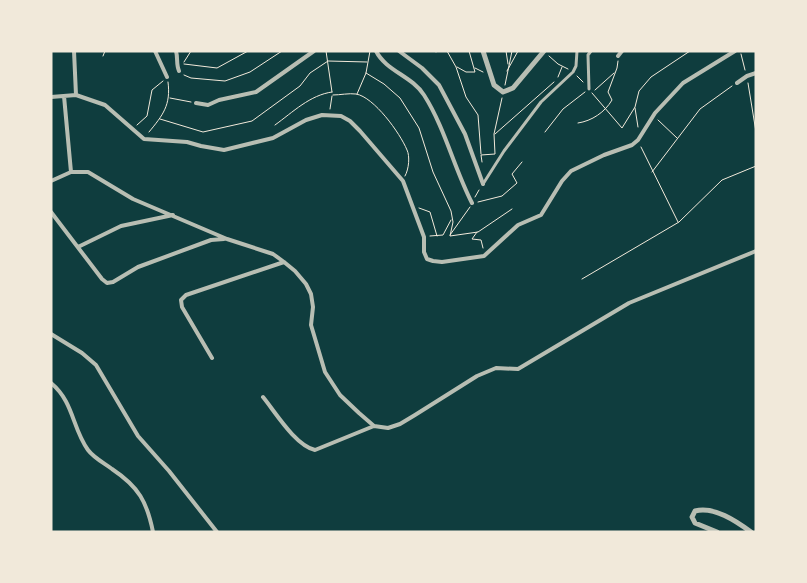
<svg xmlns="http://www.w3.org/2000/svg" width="807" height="583" font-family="Ubuntu,sans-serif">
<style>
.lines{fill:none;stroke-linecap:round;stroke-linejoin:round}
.path{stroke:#f1e9da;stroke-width:1}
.pedestrian{stroke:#b8beb3;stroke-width:3}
.minor{stroke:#b8beb3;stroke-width:4}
.tertiary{stroke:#b8beb3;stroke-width:5}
</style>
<rect width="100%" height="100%" fill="#0f3d3e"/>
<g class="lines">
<path class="path" d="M326 51 332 92
M436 51V52
M447 51 456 67 466 97 478 115 481 154
M506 51 508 64
M741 54 745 70
M103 56 105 51
M549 56 558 64 568 69
M184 62 191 51
M184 64 217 68 248 51
M457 67 466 72H475L469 51
M475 68 483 72
M507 71 518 51
M366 73 384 84 400 98 419 128 433 172 451 211 453 222 450 236 478 232 512 209
M184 75 191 78 225 81 250 72 282 51
M577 76 583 82
M558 77 562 67
M748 83 756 132
M505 85 512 51
M595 90 614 73
M592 93 622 128 635 107 639 91 651 77 690 51
M357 94 366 73 370 51
M333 95C340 95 349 93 356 94 374 97 400 133 407 150 410 156 409 169 405 176
M170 98 191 102
M635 108 638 127
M330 109 332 96
M160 119 203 132 252 121 300 86 310 73 328 61 367 62
M658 120 677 138
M578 123C592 121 605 112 612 100L608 92 617 68 618 61
M137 125 147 116 152 90 163 81
M275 125C293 112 310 95 332 92
M149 132C163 115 171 105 168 82
M545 132 563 109 585 92
M495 134 554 82
M641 147 678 222
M482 162 481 155 495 154 494 134 502 98
M652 172 700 109 732 86
M475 197 479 190
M478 202 502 196 517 183 512 174 522 162
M419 208 430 212 437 236
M477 232 472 239 481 240 483 248
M450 235 470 207
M430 236 443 235 451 220
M582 279 679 222 722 180 756 166"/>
<path class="pedestrian" d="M589 89 588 55 591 51
M483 184 504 151 541 102 573 72 576 66 577 51"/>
<path class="minor" d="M74 51 76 95
M155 51 167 77
M176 51C178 58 176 64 179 71
M376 51C386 71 412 76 424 95 445 128 454 168 472 203
M399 51 422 68 439 85 465 134 483 184
M618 56 622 51
M737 83 747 76 756 73
M64 96 71 172
M51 97 76 95 105 105 144 139 187 142 201 146 224 150 273 138 306 120 322 115 341 116 350 121 360 131 403 181 424 237V252L427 259 433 261 442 262 484 256 518 225 541 215 562 181 571 171 604 155 632 145 638 140 655 113 683 83 735 51
M196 103 208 105 219 100 256 92 314 51
M51 181 71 172H88L133 199 227 239 273 254 284 262 295 271 306 284 311 294 313 307 311 325 325 372 340 395 359 413 374 426 388 428 400 424 415 415 477 376 496 368 518 369 629 303 756 251
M51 212 102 279 107 283 113 282 138 267 211 240 224 239
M78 247 121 226 173 215
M51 334 82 353 96 365 138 436 169 471 217 532
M212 358 182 307 181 300 186 295 284 262
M51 383C74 402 72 428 88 450 94 458 104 463 112 469 139 487 147 502 153 532
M263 397C276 413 295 445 315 450L374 426"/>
<path class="tertiary" d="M483 51 494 85 503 92 513 88 544 51
M717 532 695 523 692 517 695 511C714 506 736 521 751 532"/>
</g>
<rect width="807" height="583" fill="none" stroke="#f1e9da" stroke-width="105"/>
</svg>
